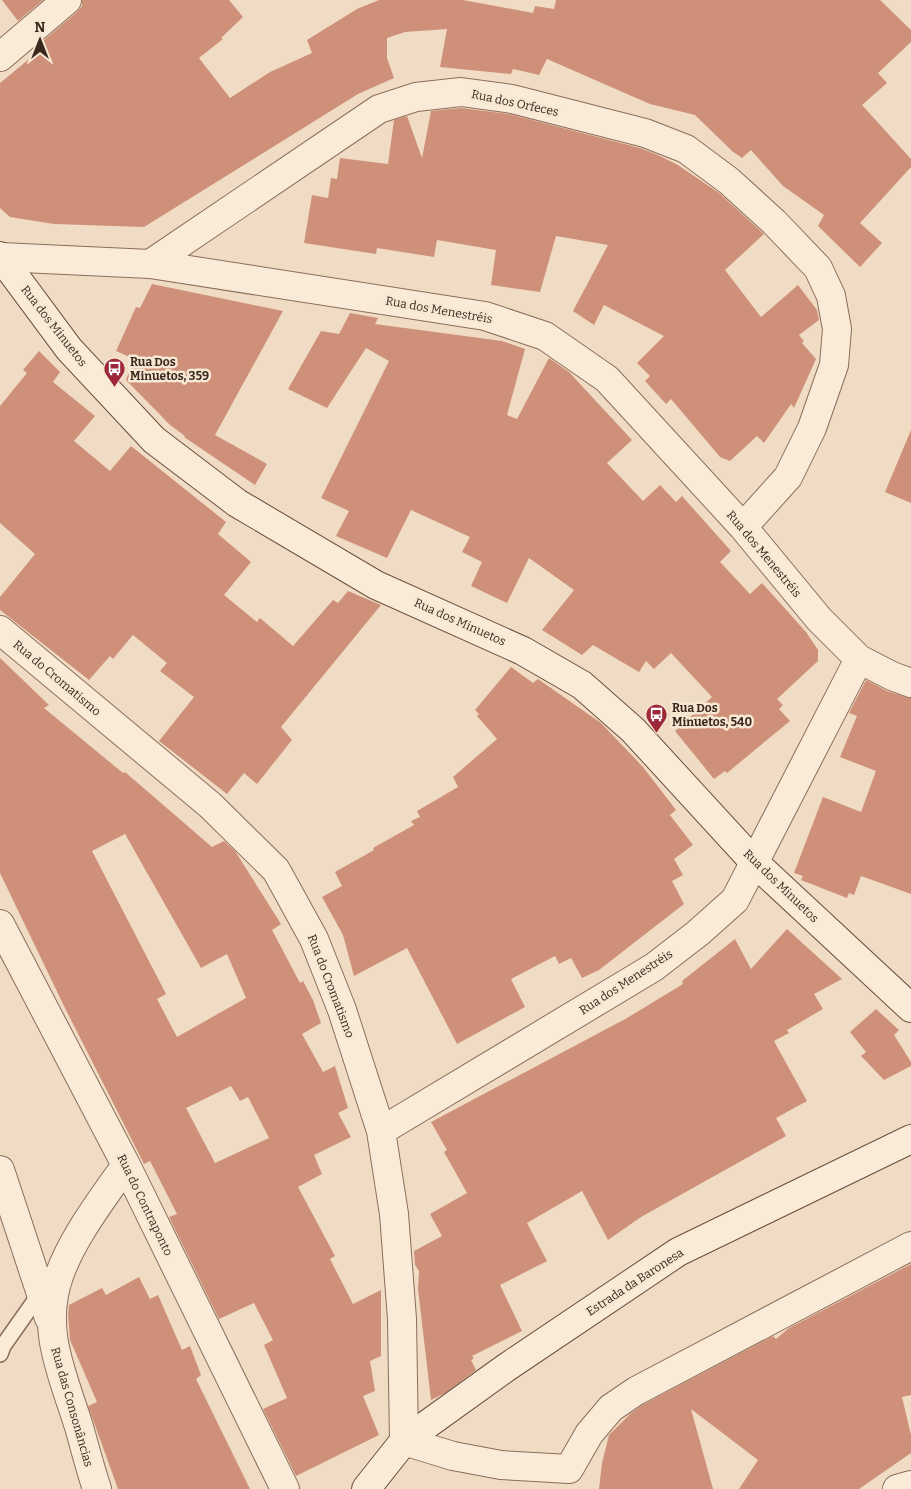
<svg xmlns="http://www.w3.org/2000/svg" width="911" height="1489" font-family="Bitter,serif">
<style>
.building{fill:#cf9079;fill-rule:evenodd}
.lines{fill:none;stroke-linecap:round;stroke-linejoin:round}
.lane-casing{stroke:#8b6d5a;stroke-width:18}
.street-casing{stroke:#8b6d5a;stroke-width:30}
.secondary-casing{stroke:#6d4e3d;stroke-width:30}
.lane{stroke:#faebd8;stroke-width:15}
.street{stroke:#faebd8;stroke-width:28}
.secondary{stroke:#faebd8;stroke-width:28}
.labels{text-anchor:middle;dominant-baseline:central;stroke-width:5;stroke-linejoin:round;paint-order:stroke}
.street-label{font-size:12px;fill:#3b281e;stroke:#f7e8d4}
.poi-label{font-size:12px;font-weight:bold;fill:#3b281e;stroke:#f7e8d4;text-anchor:start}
</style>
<rect width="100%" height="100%" fill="#f0dcc4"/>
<path class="building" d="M2 0H43L18 21Z
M82 0H229L243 17 221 38 223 39 199 58 230 98 270 72 312 53 307 40 357 9 379 0H463L533 13 535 6 554 9 556 0H880L911 30V42L878 73 887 83 862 105 911 159V167L860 223 882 243 860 267 818 226 824 215 783 186 751 150 742 158 732 151 695 115 650 104 547 59 539 75 513 69 511 74 440 67 447 29 405 32 387 38V58L394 78 358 94 144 227 54 224 10 217 0 208V83L39 51 36 47 77 12 82 6Z
M461 108 509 114 640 148 658 155 678 165 719 193 764 234 725 270 761 317 798 285 817 310 819 320 799 335 804 341 802 343 816 359 794 408 791 404 764 443 757 436 730 461 720 457 671 399 666 404 645 381 650 376 637 363 664 336 604 305 594 325 573 311 608 245 556 236 540 292 491 285 496 250 437 240 434 257 377 248 376 254 304 243 312 195 328 198 331 178 337 179 340 158 388 164 394 120 407 116 422 158 431 111Z
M152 284 283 311 215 435 267 464 255 485 184 437 185 436 170 425 126 380 134 359 116 351 136 307 140 308Z
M350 313 378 318 375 324 502 341 525 349 507 415 517 419 549 358 569 372 632 440 607 463 643 501 660 485 676 502 682 496 731 551 720 562 750 594 762 583 806 632 818 650V661L777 699 783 705 779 709 790 721 727 773 725 771 714 779 675 731 712 697 671 653 654 669 646 661 639 672 593 645 582 655 542 630 574 590 529 558 507 603 471 586 482 562 462 552 470 537 411 510 387 558 336 536 349 511 321 498 389 361 366 348 327 408 288 389 321 331 339 334Z
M39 351 60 372 53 382 95 416 74 441 110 471 131 446 226 522 218 534 251 562 224 595 257 622 260 618 293 646 333 600 338 603 348 591 381 605 281 727 292 740 257 784 244 773 227 794 159 741 194 697 160 671 167 663 133 635 113 659 110 656 89 680 0 610V597L35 554 0 523V406L27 373 23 370Z
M911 430V503L885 492Z
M0 658 49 705 44 708 123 773 125 772 212 847 224 841 235 851 281 924 272 930 300 983 303 981 313 1000 321 1023 302 1034 323 1072 335 1066 348 1108 338 1113 351 1137 314 1155 322 1174 298 1187 335 1256 330 1259 353 1304 381 1290V1356L370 1361 375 1391 363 1396 379 1435 296 1476 263 1409 287 1398 264 1345 273 1340 254 1303 219 1319 169 1217 177 1214 150 1161 144 1164 64 1006 0 873ZM125 834 201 968 227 954 246 998 177 1037 157 999 166 994 92 851ZM231 1086 240 1101 248 1097 269 1138 215 1163 186 1108Z
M511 667 533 683 538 679 601 723 643 767 676 810 670 815 693 845 674 859 683 875 672 881 684 904 599 970 582 978 571 958 559 964 555 956 511 979 525 1007 457 1044 407 948 354 976 343 935 322 897 342 886 335 872 374 850 373 848 414 825 411 821 420 817 417 811 458 787 453 777 497 739 477 716 479 714 475 710Z
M866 680 887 691 911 698V894L861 876 854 895 849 893 847 898 801 880 803 876 794 873 823 797 861 812 876 771 840 757 857 716 849 713Z
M787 929 842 979 814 994 823 1009 787 1030 789 1033 774 1041 807 1101 776 1118 786 1136 641 1217 608 1240 582 1191 527 1223 547 1261 500 1285 522 1331 472 1356 474 1358 471 1360 476 1370 445 1393 431 1400 418 1289 419 1271 415 1265 414 1251 442 1236 430 1214 467 1193 444 1152 447 1150 431 1122 627 1018 683 984 682 981 735 939 751 969Z
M876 1009 899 1030 894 1035 911 1062V1066L884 1080 861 1056 866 1052 850 1032Z
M911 1264V1395L902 1397 911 1435V1453L859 1489H739L758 1460 691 1409 713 1489H599L602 1463 609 1435 630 1414 644 1404 773 1336 776 1339 789 1328Z
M139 1277 150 1299 158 1295 182 1350 190 1346 201 1375 196 1379 250 1489H118L88 1406 97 1402 70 1340 68 1315 69 1305 102 1288 106 1295Z"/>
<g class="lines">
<defs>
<path id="lane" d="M0 1354 3 1346 41 1292"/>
<path id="street" d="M0 57 67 0
M1 257 150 264 485 316 545 336 607 379 743 527 819 619 859 659 892 676 911 683
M150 264 379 109 416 97 461 92 512 99 645 133 686 149 729 181 774 222 818 268 831 296 837 329 834 365 812 428 788 477 743 527
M0 630 210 805 276 870 314 939 342 1010 381 1131 394 1214 402 1319 404 1441 453 1456 501 1465 569 1469 589 1434 611 1408 636 1391 911 1246
M0 924 126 1165 285 1489
M381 1131 654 967 698 933 735 900 859 659
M0 1170 49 1318
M97 1489C90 1468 85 1448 79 1427 63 1375 40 1330 59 1276 72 1238 103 1198 126 1165
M897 1489 911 1485"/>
<path id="secondary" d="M0 256 69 349 154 440 237 503 376 585 523 651 582 685 633 730 755 863 911 1008
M366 1489 404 1441 507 1367 678 1252 911 1139"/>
</defs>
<use href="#lane" class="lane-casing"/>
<use href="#street" class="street-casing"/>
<use href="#secondary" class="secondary-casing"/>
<use href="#lane" class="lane"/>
<use href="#street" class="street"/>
<use href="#secondary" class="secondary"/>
</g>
<defs>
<symbol id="bus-pin" viewBox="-11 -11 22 30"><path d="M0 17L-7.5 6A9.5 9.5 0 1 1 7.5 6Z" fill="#9d283a" stroke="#f7e8d4"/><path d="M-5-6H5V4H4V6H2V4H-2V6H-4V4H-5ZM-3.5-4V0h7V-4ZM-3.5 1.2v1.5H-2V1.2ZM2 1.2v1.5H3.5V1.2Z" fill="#fff"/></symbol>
</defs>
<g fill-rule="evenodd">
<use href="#bus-pin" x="102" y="356" width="25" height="34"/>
<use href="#bus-pin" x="644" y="702" width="25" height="34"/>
</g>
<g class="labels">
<g class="street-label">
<text transform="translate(515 103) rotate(12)">Rua dos Orfeces</text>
<text transform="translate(439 310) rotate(10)">Rua dos Menestréis</text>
<text transform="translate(54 326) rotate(52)">Rua dos Minuetos</text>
<text transform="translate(764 554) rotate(50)">Rua dos Menestréis</text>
<text transform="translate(460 622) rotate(24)">Rua dos Minuetos</text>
<text transform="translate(57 678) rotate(40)">Rua do Cromatismo</text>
<text transform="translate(781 886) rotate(44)">Rua dos Minuetos</text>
<text transform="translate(626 982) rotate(-33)">Rua dos Menestréis</text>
<text transform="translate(331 986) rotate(69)">Rua do Cromatismo</text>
<text transform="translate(145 1205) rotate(64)">Rua do Contraponto</text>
<text transform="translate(635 1282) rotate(-33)">Estrada da Baronesa</text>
<text transform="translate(72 1407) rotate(74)">Rua das Consonâncias</text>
</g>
<g class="poi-label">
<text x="130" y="362">Rua Dos<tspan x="130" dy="14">Minuetos, 359</tspan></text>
<text x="672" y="708">Rua Dos<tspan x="672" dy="14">Minuetos, 540</tspan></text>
</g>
</g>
<g transform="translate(40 40)" stroke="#f7e8d4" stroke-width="4" paint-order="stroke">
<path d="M0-4L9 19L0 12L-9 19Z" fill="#3b281e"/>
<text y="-8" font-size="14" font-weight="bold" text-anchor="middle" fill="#3b281e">N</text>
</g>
</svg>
